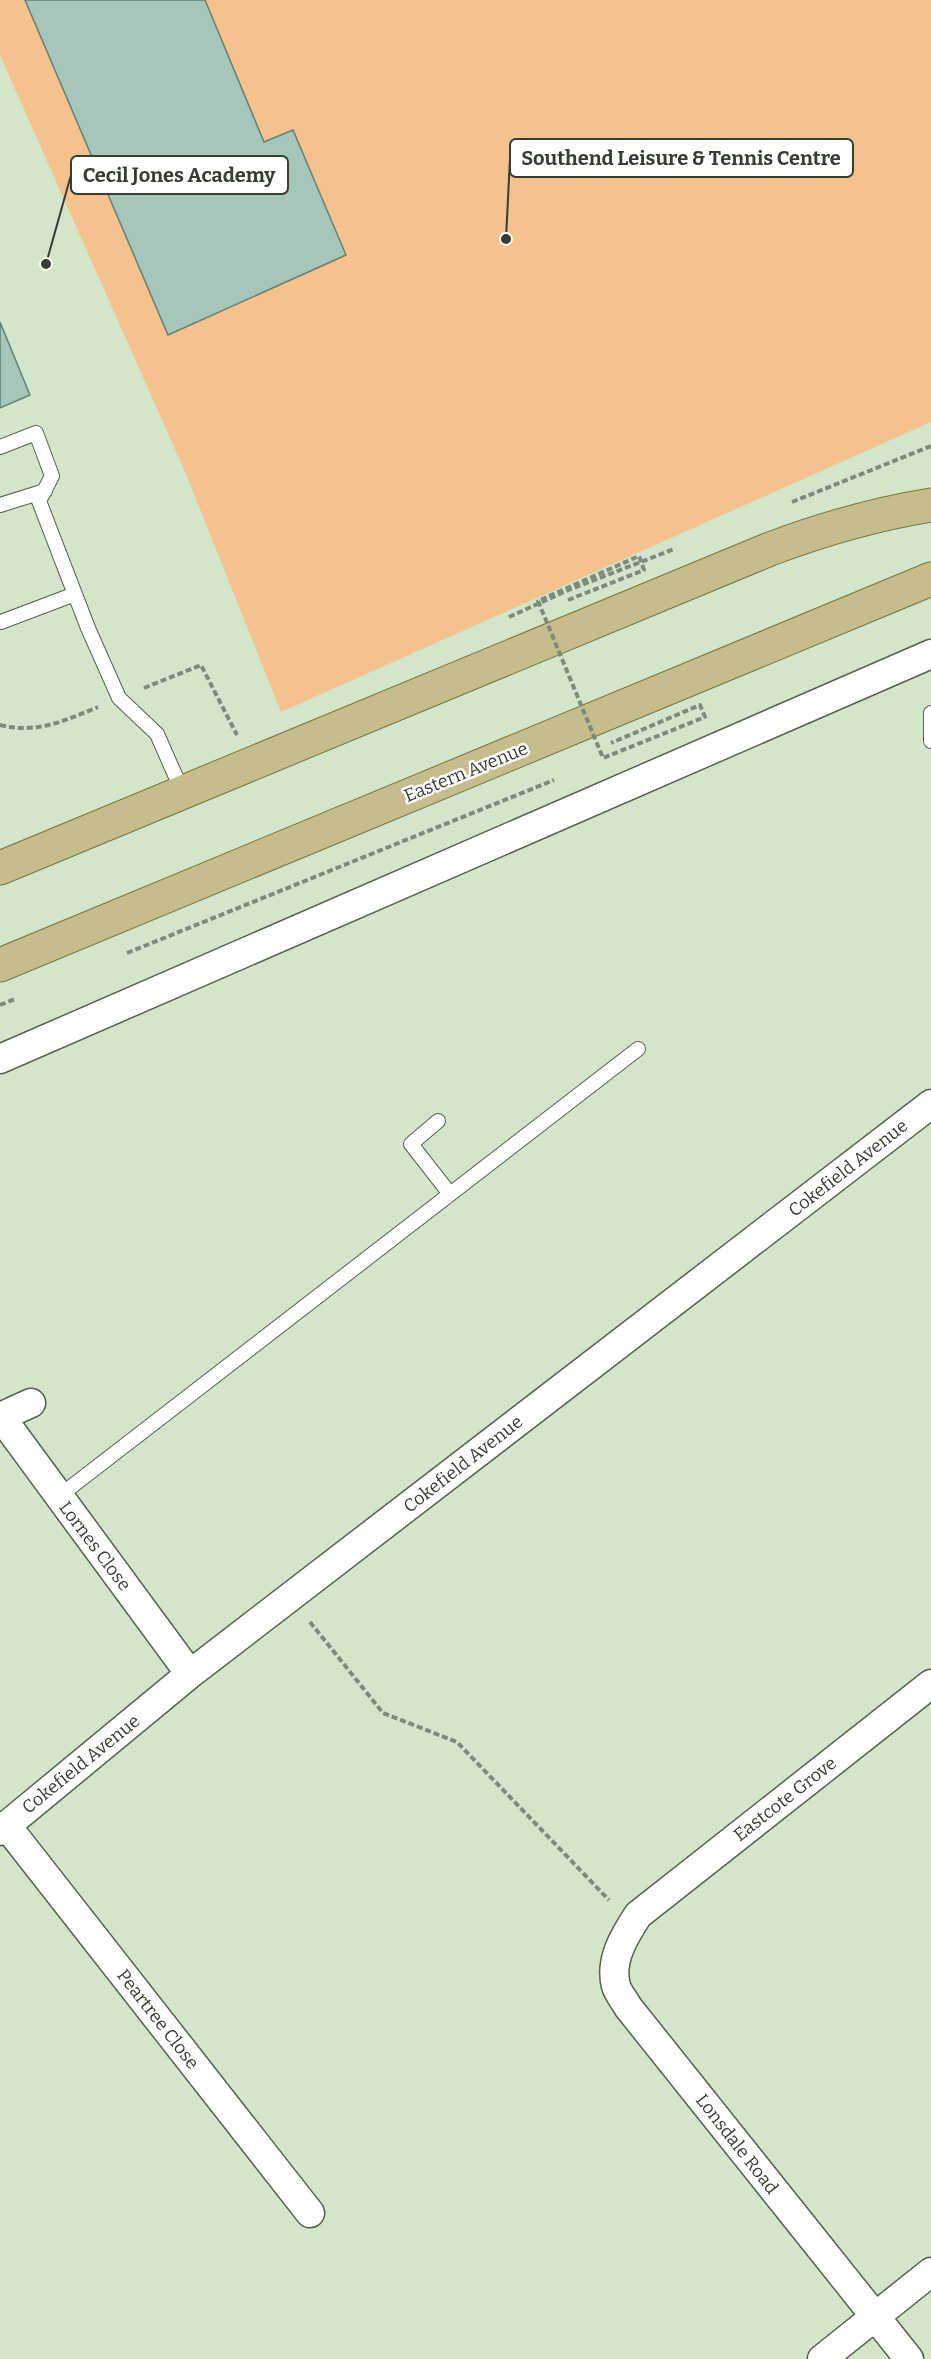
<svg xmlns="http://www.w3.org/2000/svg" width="931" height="2359" font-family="Bitter,serif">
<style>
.green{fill:#f5c18c}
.building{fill:#a5c6b9;stroke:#628175;stroke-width:1.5}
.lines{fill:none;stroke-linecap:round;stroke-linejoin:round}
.service-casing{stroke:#54634c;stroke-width:16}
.minor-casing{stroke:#54634c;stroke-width:31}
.primary-casing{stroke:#7a743b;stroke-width:35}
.path{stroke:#7f8b7a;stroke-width:4;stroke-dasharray:6 3;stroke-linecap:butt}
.service{stroke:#fff;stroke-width:14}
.minor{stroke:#fff;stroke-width:28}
.primary{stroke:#c5be8c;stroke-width:33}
.path-bridge{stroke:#7f8b7a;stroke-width:4;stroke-dasharray:6 3;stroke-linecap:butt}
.labels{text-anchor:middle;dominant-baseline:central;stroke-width:5;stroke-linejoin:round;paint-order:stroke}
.street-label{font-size:18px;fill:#363d33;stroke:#fff}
.leader{fill:none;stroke:#363d33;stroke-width:2}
.callout-dot{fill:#363d33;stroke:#fff;stroke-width:2}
.callout{fill:#fff;stroke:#363d33;stroke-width:2}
.callout-label{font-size:20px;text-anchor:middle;font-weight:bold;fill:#363d33}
</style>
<rect width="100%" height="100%" fill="#d3e5cb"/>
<path class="green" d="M0 0H931V422L281 712 186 474 0 55Z"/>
<path class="building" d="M25 0H205L264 142 293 130 346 255 168 335Z
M0 322 30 395 0 408Z"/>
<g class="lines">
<defs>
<path id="service" d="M0 447 36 433 52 476 39 501 88 628 119 698 157 734 183 793
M0 505 45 491
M1 622 75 594
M931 713V741
M438 1121 411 1144 450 1194
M58 1497 638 1049"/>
<path id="minor" d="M0 1059 931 654
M0 1417 31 1403
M1 1417 190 1674
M6 1825 310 2213
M0 1831 190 1674 931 1104
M822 2359 931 2272
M909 2359 628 2007C625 2001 618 1993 616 1986 609 1960 625 1935 638 1915L931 1684"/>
<path id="primary" d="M0 868 770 549C823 529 875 514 931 505
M0 965 931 579"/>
</defs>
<use href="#service" class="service-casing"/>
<use href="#minor" class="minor-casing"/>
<use href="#primary" class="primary-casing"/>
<path class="path" d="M792 502 931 446
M509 617 566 591 674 549
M144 688 201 665 237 735
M0 725C37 734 64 721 98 707
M127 953 554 780
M0 1005 15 999
M310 1622 383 1713 457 1742 609 1900"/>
<use href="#service" class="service"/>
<use href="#minor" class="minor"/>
<use href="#primary" class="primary"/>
<path class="path-bridge" d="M568 600 644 570 639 556 538 601 603 758 705 717 700 705 611 743"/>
</g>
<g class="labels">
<g class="street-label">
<text transform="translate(466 772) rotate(-22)">Eastern Avenue</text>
<text transform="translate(848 1168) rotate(-38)">Cokefield Avenue</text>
<text transform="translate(463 1464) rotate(-38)">Cokefield Avenue</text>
<text transform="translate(95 1546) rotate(53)">Lornes Close</text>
<text transform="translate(81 1764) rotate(-39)">Cokefield Avenue</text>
<text transform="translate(785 1799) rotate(-38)">Eastcote Grove</text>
<text transform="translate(158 2019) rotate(52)">Peartree Close</text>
<text transform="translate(737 2144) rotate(52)">Lonsdale Road</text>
</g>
</g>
<path class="leader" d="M506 239L510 158M46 264L71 175"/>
<g class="callout-dot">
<circle cx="506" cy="239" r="6"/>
<circle cx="46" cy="264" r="6"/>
</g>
<g class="callout">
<rect x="510" y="139" width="343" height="38" rx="6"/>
<rect x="71" y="156" width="217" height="38" rx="6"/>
</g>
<g class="callout-label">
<text x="681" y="165">Southend Leisure &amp; Tennis Centre</text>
<text x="179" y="182">Cecil Jones Academy</text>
</g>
</svg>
